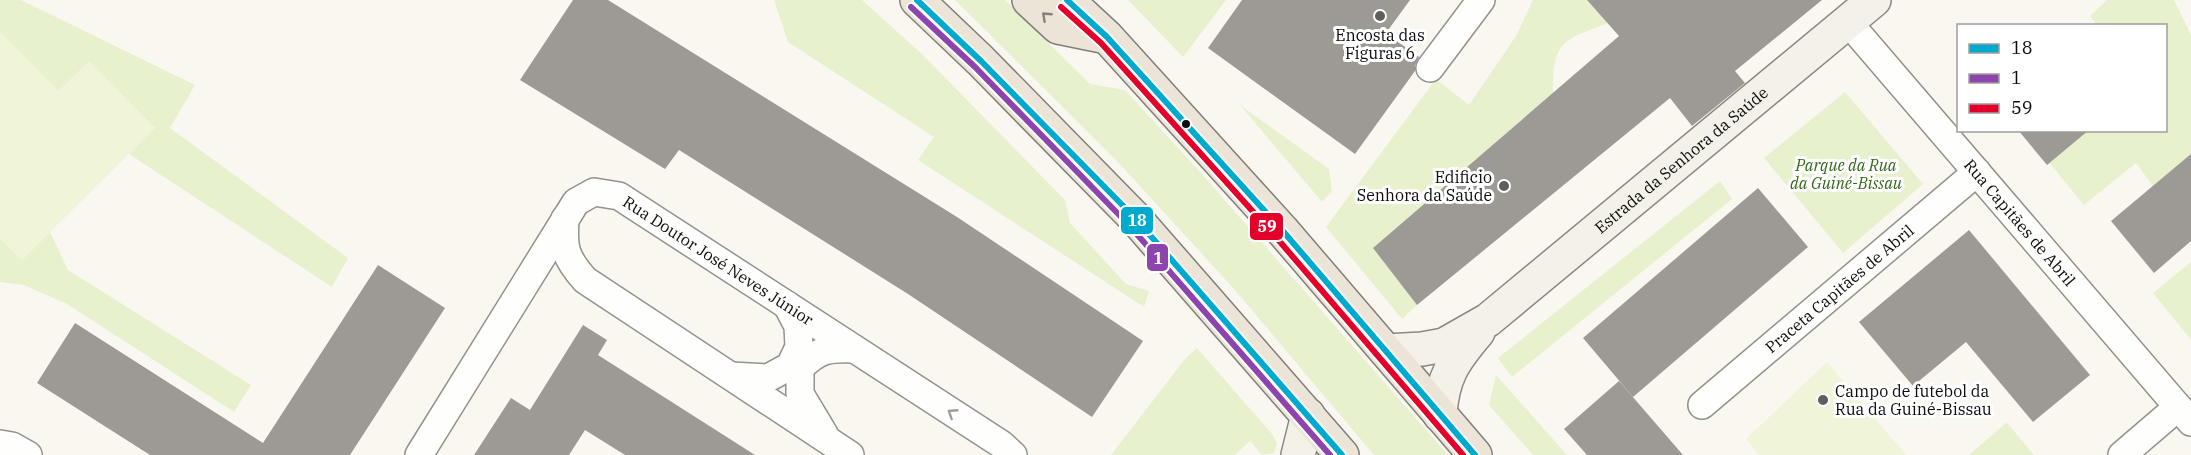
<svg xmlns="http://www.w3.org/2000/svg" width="2191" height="455" font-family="'IBM Plex Serif',serif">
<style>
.green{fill:#e7f1ce}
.pitch{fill:#f0f4d8}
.building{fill:#9d9a96}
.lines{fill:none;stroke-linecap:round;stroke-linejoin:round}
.street-casing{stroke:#93928f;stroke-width:30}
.secondary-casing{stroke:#8a8885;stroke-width:36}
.primary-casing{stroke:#807f7c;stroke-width:36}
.street{stroke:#fefefd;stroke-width:27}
.secondary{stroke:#f4f1e8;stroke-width:33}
.primary{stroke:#ece4d6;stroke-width:33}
.bus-1-casing{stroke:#fff;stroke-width:10}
.bus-2-casing{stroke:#fff;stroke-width:10}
.bus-3-casing{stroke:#fff;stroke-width:10}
.bus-1{stroke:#00a9ce;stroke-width:6}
.bus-2{stroke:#8e44ad;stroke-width:6}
.bus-3{stroke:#e4002b;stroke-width:6}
.oneway{stroke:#87837b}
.oneway2{stroke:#9d9d9d}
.poi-dot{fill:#5f5e5c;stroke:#fff;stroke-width:2}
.bus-dot{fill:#0c0c0c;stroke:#fff;stroke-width:2}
.labels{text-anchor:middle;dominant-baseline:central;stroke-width:6;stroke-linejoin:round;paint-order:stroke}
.poi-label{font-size:16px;fill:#0c0c0c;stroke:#fff}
.street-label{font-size:16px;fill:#0c0c0c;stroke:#fff}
.park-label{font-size:16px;font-style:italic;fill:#326818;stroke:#fff}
.line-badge{stroke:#fff;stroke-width:2}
.badge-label{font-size:16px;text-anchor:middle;font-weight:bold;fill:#fff}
</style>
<rect width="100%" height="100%" fill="#faf7f0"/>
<path class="green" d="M0 0H21L195 85 170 128 348 258 332 287 129 154 155 127 58 91 0 32Z
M774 0H862L923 55 1065 200 1070 223 1126 284 1149 291 1144 307 918 160 934 137 788 42Z
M955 0H1005L1090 84 1125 90 1201 173 1448 455H1374L1234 289 1117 161Z
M1128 0H1226L1183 57Z
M1533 0H1587L1608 23C1561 41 1553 41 1553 93L1373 248 1417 305 1402 319 1326 227 1436 79 1469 105 1516 36Z
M2107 0H2174L2191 35V154L2153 186 2136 163 2084 205 2047 160 2083 131 2166 130V26L2097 25 2090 16Z
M1845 92 1923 184 1843 253 1764 158Z
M1240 105 1329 169 1332 191 1322 202Z
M1720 181 1732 199 1512 377 1498 358Z
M50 232 68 270 251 385 234 412 67 304 24 285 0 282V238L22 260Z
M2191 262V340L2153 293Z
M1197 348 1272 434 1277 443 1274 453 1262 455 1250 441 1235 455H1111L1185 359Z
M1496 375 1567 455H1533L1489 405Z
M2007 423 2034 455H1969L2006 423Z"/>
<path class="pitch" d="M0 32 58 91 89 61 155 128 22 260 0 238Z
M1827 362 1906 455H1759L1746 439Z"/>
<path class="building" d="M573 0H608L957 217 1143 341 1092 417 908 294 679 150 665 169 520 80Z
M1242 0H1410L1386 33 1419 57 1415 66V71L1355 154 1208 48Z
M1587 0H1822L1735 71 1745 83 1692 126 1670 98 1417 305 1373 248 1619 36Z
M2018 130H2089L2047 165Z
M2191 154V241L2154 273 2111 221Z
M1758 188 1808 247 1633 397 1583 338Z
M1969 230 2090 375 2033 422 1966 342 1913 386 1859 322Z
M378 265 445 308 350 455H150L37 383 75 323 263 443Z
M583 325 607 340 598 355 755 455H625L585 430 569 455H474L511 398 530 410Z
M1619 381 1683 455H1587L1564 429Z"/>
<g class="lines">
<defs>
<g id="street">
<path id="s1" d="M1848 22 2191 422"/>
<path d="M1430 68 1481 0"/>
<path d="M565 219C563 249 565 257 585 280L850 455"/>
<path d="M731 376 768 378 790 366 799 347 798 326 787 305"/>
<path id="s2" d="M1702 405 1977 172"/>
<path d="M824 434 800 394V368C819 349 828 348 854 349"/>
<path d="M0 444 12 446 28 455"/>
<path id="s3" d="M419 455 576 202 594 192 619 196 1001 444 1013 455"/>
<path d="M2122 455 2178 407"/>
</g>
<g id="secondary">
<path id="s4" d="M1386 351 1422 349 1444 345 1488 320 1874 0"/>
<path d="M1440 415C1442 377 1454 360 1478 332"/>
<path d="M1298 455 1308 415"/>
</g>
<path id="primary" d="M917 0 981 61 1135 218 1342 455
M1029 0 1058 27 1107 37
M1067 0 1107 37 1282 230 1475 455"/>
</defs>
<use href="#street" class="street-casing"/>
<use href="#secondary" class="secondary-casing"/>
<use href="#primary" class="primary-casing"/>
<use href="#street" class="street"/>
<use href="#secondary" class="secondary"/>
<use href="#primary" class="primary"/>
<defs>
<path id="bus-1" d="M917 0 981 61 1135 218 1342 455
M1067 0 1107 37 1282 230 1475 455"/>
<path id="bus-2" d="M911 7 975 67 1128 224 1330 455"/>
<path id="bus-3" d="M1061 7 1101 43 1275 236 1463 455"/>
</defs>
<use href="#bus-1" class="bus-1-casing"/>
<use href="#bus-2" class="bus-2-casing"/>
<use href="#bus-3" class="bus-3-casing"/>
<use href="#bus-1" class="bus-1"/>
<use href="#bus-2" class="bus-2"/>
<use href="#bus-3" class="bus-3"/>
</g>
<defs><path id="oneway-chevron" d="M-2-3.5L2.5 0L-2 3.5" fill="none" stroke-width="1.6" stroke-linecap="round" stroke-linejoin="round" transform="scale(1.5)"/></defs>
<use class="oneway" href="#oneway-chevron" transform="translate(1046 16) rotate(-137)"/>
<use class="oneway2" href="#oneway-chevron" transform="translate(952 413) rotate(-147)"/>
<g class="poi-dot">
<circle cx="1380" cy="16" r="6"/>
<circle cx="1504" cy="186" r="6"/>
<circle cx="1823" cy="400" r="6"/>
</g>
<circle class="bus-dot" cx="1186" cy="124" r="5"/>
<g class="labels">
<g class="poi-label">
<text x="1380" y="35">Encosta das<tspan x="1380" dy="18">Figuras 6</tspan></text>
<text x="1492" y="177" text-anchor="end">Edificio<tspan x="1492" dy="18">Senhora da Saúde</tspan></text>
<text x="1835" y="391" text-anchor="start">Campo de futebol da<tspan x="1835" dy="18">Rua da Guiné-Bissau</tspan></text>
</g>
<g class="street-label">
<text stroke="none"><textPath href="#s4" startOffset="360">Estrada da Senhora da Saúde</textPath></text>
<text stroke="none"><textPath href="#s1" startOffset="264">Rua Capitães de Abril</textPath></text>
<text stroke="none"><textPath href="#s3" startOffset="462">Rua Doutor José Neves Júnior</textPath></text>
<text stroke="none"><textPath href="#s2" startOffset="180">Praceta Capitães de Abril</textPath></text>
</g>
<g class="park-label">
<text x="1846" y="165">Parque da Rua<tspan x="1846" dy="18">da Guiné-Bissau</tspan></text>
</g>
</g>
<g class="line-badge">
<rect x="1120" y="206" width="34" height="29" rx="6" fill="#00a9ce"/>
<rect x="1249" y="212" width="35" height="29" rx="6" fill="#e4002b"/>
<rect x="1146" y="243" width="23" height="29" rx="6" fill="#8e44ad"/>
</g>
<g class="badge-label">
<text x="1137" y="226">18</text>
<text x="1267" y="232">59</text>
<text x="1158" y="264">1</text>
</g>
<rect x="1957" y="24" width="210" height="108" fill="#ffffff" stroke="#9e9e9e" stroke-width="1.5"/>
<rect x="1969" y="44" width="30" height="9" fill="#00a9ce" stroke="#9e9e9e" stroke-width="1.5"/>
<text x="2011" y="54" font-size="18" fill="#0c0c0c">18</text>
<rect x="1969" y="74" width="30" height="9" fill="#8e44ad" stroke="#9e9e9e" stroke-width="1.5"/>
<text x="2011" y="84" font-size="18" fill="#0c0c0c">1</text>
<rect x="1969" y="104" width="30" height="9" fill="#e4002b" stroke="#9e9e9e" stroke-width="1.5"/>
<text x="2011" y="114" font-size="18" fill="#0c0c0c">59</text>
</svg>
